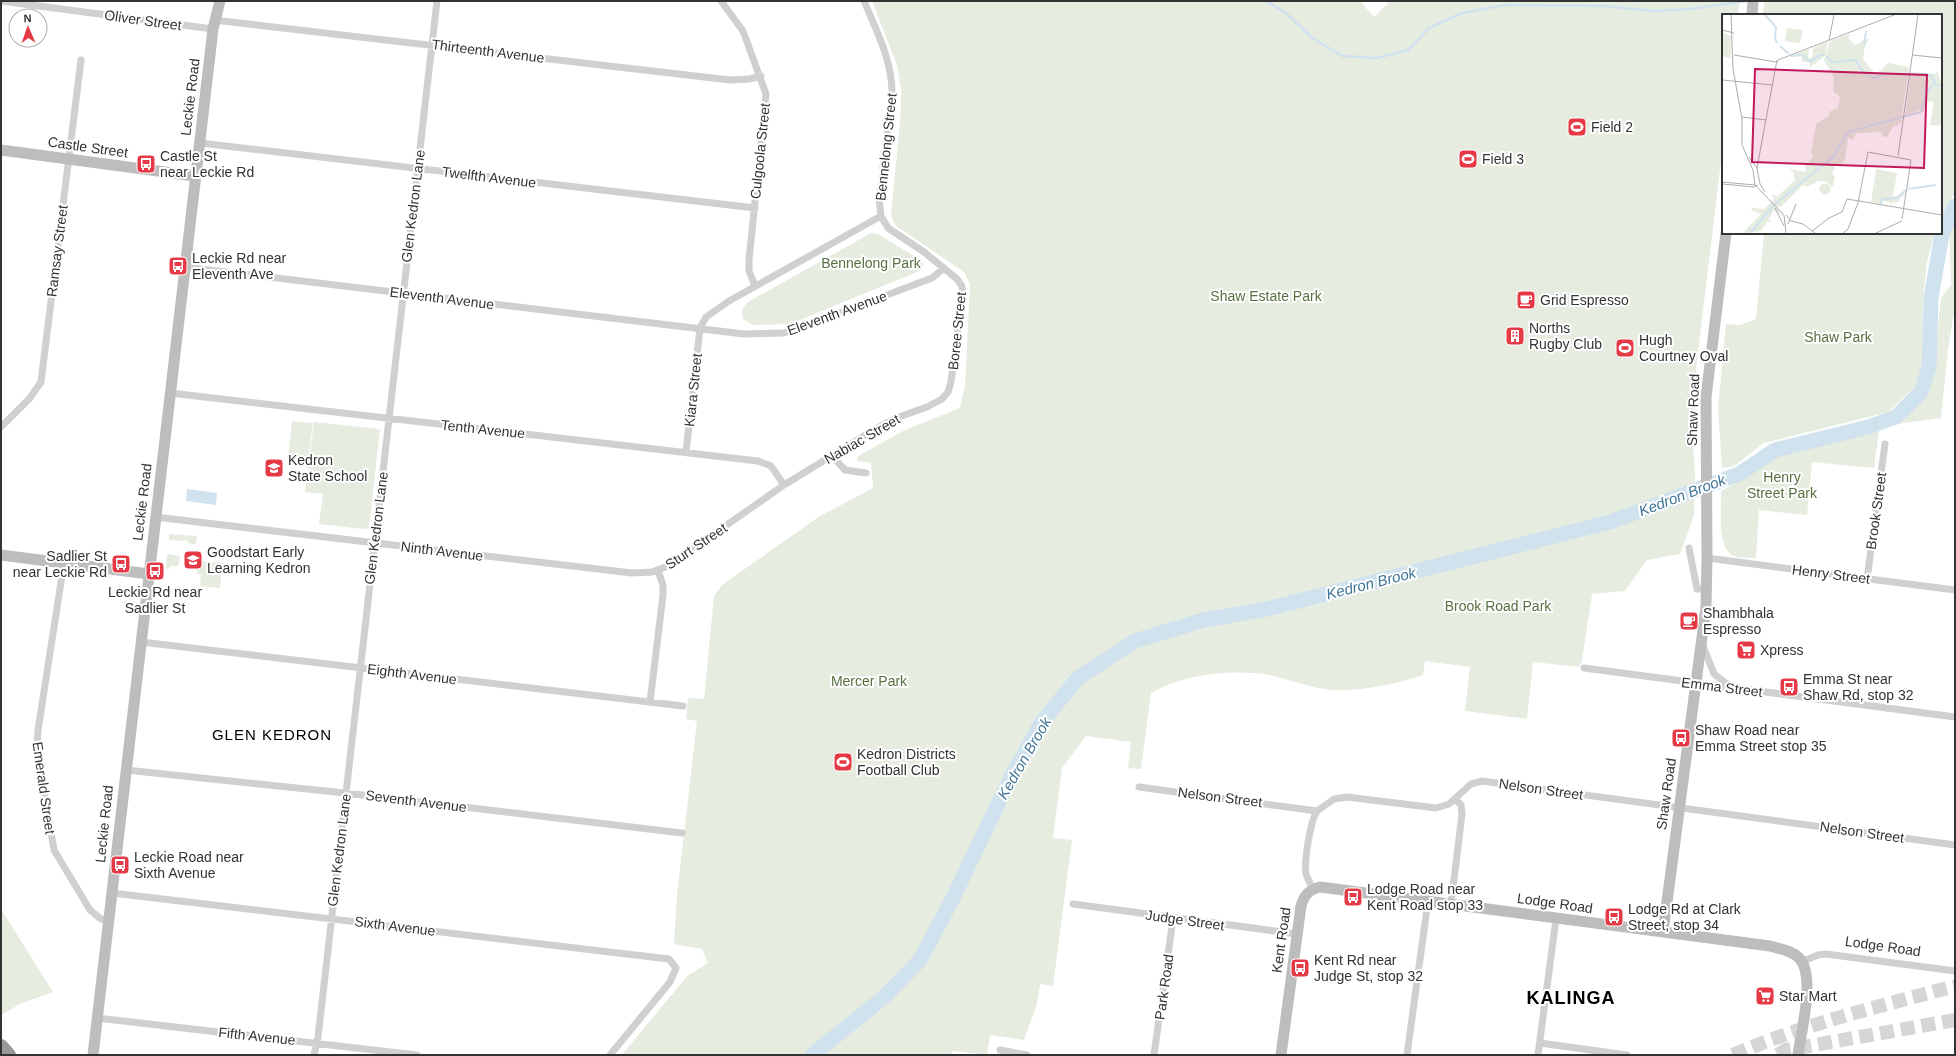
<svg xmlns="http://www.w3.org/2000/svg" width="1956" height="1056" font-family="Helvetica,sans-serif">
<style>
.green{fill:#e6ecdf}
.water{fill:#cfe2ee}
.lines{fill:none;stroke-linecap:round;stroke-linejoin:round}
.stream{stroke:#cfe2ee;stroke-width:2.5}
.river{stroke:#cfe2ee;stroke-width:15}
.highway-tunnel{stroke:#d6d6d6;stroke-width:14;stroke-dasharray:14 7;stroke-linecap:butt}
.street{stroke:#d0d0d0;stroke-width:7}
.secondary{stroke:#bdbdbd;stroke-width:11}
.highway{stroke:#9a9a9a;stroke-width:14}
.labels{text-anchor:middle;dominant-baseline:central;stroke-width:4;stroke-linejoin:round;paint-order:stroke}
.street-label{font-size:14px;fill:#333;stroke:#fff}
.poi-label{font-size:14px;fill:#333;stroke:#fff;text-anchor:start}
.park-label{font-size:14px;fill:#56703f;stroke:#fff}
.water-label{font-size:15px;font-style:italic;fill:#3f7597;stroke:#fff}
.neighbourhood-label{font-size:15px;letter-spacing:1px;fill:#000;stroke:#fff}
.district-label{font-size:18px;font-weight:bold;letter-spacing:1px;fill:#000;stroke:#fff}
.inset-river{fill:none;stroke:#cfe2ee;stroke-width:2}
.inset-road{fill:none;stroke:#adadad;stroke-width:1}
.view{fill:#c2185b;fill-opacity:0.15;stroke:#c2185b;stroke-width:2}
.inset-edge{fill:none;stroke:#333;stroke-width:2}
</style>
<rect width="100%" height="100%" fill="#fff"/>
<path class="green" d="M872 1H1360L1374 17 1390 1H1740L1738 15H1723V145L1696 369 1693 442 1695 474 1694 515 1680 554 1647 560 1625 591 1592 594 1582 661 1579 667 1533 662 1527 719 1465 711 1470 667 1425 661 1423 675C1396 684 1362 691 1334 690 1313 689 1289 679 1269 675 1230 669 1185 674 1151 693L1141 769 1128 768 1131 742 1086 736 1062 768 1053 838 1072 840 1053 986 1040 984 1037 1004 1024 1040 990 1035 987 1055 952 1051 951 1055H622L687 976 708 963 702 949 674 944 677 895 697 721 686 719 688 698 704 699 714 596 722 585 820 516 873 488 871 463 857 461 858 456 905 430 960 408 965 386 970 284 964 272 896 226 891 216 901 110V89L897 65Z
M1765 1H1955V193L1941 217V15H1762Z
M1955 214V306L1948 350 1941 418 1897 424 1926 393 1934 363 1941 298 1951 285 1949 225Z
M871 233 878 234 922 261 923 266 922 270 790 324 753 325 743 319C741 311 742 308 748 302Z
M1764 233H1935L1927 261 1923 301 1922 366 1914 388 1888 412 1764 443 1734 466 1722 468 1718 408 1726 324 1740 325 1756 319Z
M292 421 313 423 308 461 288 459Z
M314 422 380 429 369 528 363 529 319 524 323 494 305 492Z
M1879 431 1874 468 1812 462 1807 515 1759 510 1756 558C1749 558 1740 558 1734 556 1716 548 1722 508 1721 491L1742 480 1778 455Z
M169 534 197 536 196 544H189L188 541 185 540 183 541 169 540Z
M167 554 180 556 178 566H170L169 569H166Z
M198 561 223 563 220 588 200 586 201 574 197 573Z
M1 909 53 992 20 1004 1 1015Z"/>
<path class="water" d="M187 489 217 493 216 505 186 501Z"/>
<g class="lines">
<path class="stream" d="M1265 1 1285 12 1311 37 1342 56 1377 58 1408 50 1429 28 1462 13 1505 5 1604 6 1653 11 1690 9 1746 1"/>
<path class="river" d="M812 1055 883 998 920 960 953 898 1009 781 1041 723 1078 678 1135 641 1204 620 1267 609 1610 522 1739 474 1775 450 1868 427 1896 417 1921 392 1929 367 1931 298 1942 234 1955 206"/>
<path class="highway-tunnel" d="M1733 1055C1804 1024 1881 1006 1955 986
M1778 1055 1786 1050 1955 1020"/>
<path class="street" d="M1 1 213 29
M721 1 743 31 766 94 749 260V271L755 286
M214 20 730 80 749 79 761 76
M200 143 755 208
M185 267 744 334 783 333 797 329 932 278 944 268
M170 393 758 461 771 466 784 485
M1 427 30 398 41 382 81 60
M686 452 700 328 706 317 729 301 881 216
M832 456 845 470 866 473
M155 517 632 573 652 572 668 566 784 485 877 428 896 418 927 407 942 399 948 392 951 382 962 297V286L957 279 924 252 888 228 881 216 879 199 892 96C893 62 877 32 864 1
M1689 548 1697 589H1707
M1707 558 1955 590
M64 563 38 730 37 748 54 850 90 910 101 919 109 921
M1867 579 1885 444
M141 642 683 706
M1703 646 1714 674 1731 687
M1584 668 1955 717
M650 702 663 595V585L658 571
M126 770 345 793 682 833
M1139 787 1317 811 1334 799 1347 797 1436 808 1449 804 1471 784 1482 781 1955 845
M1313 889C1310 884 1308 879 1306 874 1304 861 1310 822 1317 811
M112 893 669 959 676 968 670 982 610 1055
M1073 904 1297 934
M1451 904 1462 814 1461 805 1455 799
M1801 962 1818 955 1826 954 1955 971
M97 1018 417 1055
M1540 1043 1627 1055
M1000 1050 1027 1055
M314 1055 318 1037 437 1
M1154 1055 1173 919
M1407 1055 1428 901
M1538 1055 1556 919"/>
<path class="secondary" d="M1752 15 1753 1
M1 150 195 176
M1 555 149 574
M1663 932 1706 607 1707 558 1706 397 1726 233
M93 1055 213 29 220 1
M1281 1055 1301 906C1304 896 1308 890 1320 887L1770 946C1780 949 1791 950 1799 958 1816 975 1801 1032 1798 1055"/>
<path class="highway" d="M1 1046 9 1055"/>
</g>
<defs>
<symbol id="stadium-square" viewBox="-11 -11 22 22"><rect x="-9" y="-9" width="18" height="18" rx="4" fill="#e63946" stroke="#fff"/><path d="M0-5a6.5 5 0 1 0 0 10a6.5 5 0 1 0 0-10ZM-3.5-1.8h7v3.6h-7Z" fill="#fff"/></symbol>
<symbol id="bus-square" viewBox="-11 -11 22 22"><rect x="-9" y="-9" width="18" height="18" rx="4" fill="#e63946" stroke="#fff"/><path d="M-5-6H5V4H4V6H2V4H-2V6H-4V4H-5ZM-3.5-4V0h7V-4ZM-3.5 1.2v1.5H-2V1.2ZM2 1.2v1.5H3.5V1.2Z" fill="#fff"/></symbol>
<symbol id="cafe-square" viewBox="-11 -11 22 22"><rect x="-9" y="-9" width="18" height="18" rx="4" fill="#e63946" stroke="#fff"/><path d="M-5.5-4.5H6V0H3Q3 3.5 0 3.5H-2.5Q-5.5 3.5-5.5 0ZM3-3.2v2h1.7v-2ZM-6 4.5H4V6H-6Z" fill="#fff"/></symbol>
<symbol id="building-square" viewBox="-11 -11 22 22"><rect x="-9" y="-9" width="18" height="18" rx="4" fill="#e63946" stroke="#fff"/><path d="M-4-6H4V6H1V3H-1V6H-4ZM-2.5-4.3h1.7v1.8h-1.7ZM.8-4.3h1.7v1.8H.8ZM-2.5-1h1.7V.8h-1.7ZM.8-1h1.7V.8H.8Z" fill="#fff"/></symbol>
<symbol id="school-square" viewBox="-11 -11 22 22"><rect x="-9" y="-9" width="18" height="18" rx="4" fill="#e63946" stroke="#fff"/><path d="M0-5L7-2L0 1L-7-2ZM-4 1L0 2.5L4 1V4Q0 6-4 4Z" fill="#fff"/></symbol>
<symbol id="supermarket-square" viewBox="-11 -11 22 22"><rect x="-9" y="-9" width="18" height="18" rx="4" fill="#e63946" stroke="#fff"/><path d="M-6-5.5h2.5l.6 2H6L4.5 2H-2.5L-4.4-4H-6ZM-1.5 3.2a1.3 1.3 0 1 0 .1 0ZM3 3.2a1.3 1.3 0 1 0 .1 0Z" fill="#fff"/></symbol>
</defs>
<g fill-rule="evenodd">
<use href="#stadium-square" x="1566" y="116" width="22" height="22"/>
<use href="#stadium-square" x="1457" y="148" width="22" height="22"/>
<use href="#bus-square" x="135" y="153" width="22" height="22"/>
<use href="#bus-square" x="167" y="255" width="22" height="22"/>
<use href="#cafe-square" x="1515" y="289" width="22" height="22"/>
<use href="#building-square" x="1504" y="325" width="22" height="22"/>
<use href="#stadium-square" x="1614" y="337" width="22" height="22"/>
<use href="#school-square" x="263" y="457" width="22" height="22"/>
<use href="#school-square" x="182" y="549" width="22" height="22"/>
<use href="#bus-square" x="110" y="553" width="22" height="22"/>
<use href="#bus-square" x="144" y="560" width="22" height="22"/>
<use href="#cafe-square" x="1678" y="610" width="22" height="22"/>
<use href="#supermarket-square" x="1735" y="639" width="22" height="22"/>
<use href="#bus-square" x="1778" y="676" width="22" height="22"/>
<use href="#bus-square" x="1670" y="727" width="22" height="22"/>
<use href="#stadium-square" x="832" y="751" width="22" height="22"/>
<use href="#bus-square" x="109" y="854" width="22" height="22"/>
<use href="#bus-square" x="1342" y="886" width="22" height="22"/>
<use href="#bus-square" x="1603" y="906" width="22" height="22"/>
<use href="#bus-square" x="1289" y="957" width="22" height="22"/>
<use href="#supermarket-square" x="1754" y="985" width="22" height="22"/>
</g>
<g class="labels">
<g class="street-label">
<text transform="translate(143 20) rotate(8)">Oliver Street</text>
<text transform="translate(488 51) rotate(7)">Thirteenth Avenue</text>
<text transform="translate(190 97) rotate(-83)">Leckie Road</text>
<text transform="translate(88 147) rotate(8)">Castle Street</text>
<text transform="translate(886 147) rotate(-84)">Bennelong Street</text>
<text transform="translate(760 151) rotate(-84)">Culgoola Street</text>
<text transform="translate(489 177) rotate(7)">Twelfth Avenue</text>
<text transform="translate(413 206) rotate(-83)">Glen Kedron Lane</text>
<text transform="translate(57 251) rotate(-83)">Ramsay Street</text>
<text transform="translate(442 298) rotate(7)">Eleventh Avenue</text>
<text transform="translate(837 313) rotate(-20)">Eleventh Avenue</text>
<text transform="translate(957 331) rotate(-84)">Boree Street</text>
<text transform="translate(693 390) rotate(-84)">Kiara Street</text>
<text transform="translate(1693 410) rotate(-88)">Shaw Road</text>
<text transform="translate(483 429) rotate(6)">Tenth Avenue</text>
<text transform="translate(862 439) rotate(-30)">Nabiac Street</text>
<text transform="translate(142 502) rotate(-83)">Leckie Road</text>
<text transform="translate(1876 511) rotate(-82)">Brook Street</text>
<text transform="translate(376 528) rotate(-83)">Glen Kedron Lane</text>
<text transform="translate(696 546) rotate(-34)">Sturt Street</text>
<text transform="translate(442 551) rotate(7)">Ninth Avenue</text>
<text transform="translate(1831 574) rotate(7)">Henry Street</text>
<text transform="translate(412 674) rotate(7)">Eighth Avenue</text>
<text transform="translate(1722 687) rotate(7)">Emma Street</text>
<text transform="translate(44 788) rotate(82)">Emerald Street</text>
<text transform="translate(1541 789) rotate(8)">Nelson Street</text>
<text transform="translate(1666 794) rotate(-82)">Shaw Road</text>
<text transform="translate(1220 797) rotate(7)">Nelson Street</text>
<text transform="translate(416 801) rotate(7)">Seventh Avenue</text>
<text transform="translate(104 824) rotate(-84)">Leckie Road</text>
<text transform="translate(1862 832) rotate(8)">Nelson Street</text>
<text transform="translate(339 850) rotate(-83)">Glen Kedron Lane</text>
<text transform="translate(1555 903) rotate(8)">Lodge Road</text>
<text transform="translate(1185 920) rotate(8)">Judge Street</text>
<text transform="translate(395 926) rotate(7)">Sixth Avenue</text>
<text transform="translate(1281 940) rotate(-82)">Kent Road</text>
<text transform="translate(1883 946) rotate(8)">Lodge Road</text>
<text transform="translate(1164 987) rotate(-82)">Park Road</text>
<text transform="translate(257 1036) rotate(6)">Fifth Avenue</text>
</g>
<g class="poi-label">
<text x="1591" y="127">Field 2</text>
<text x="160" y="156">Castle St<tspan x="160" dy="16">near Leckie Rd</tspan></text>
<text x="1482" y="159">Field 3</text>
<text x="192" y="258">Leckie Rd near<tspan x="192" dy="16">Eleventh Ave</tspan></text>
<text x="1540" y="300">Grid Espresso</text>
<text x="1529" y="328">Norths<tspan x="1529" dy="16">Rugby Club</tspan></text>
<text x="1639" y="340">Hugh<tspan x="1639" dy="16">Courtney Oval</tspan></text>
<text x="288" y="460">Kedron<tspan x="288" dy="16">State School</tspan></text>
<text x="207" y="552">Goodstart Early<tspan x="207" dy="16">Learning Kedron</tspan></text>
<text x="107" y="556" text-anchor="end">Sadlier St<tspan x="107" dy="16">near Leckie Rd</tspan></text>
<text x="155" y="592" text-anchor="middle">Leckie Rd near<tspan x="155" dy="16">Sadlier St</tspan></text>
<text x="1703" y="613">Shambhala<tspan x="1703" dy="16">Espresso</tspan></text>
<text x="1760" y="650">Xpress</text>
<text x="1803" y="679">Emma St near<tspan x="1803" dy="16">Shaw Rd, stop 32</tspan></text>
<text x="1695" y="730">Shaw Road near<tspan x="1695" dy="16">Emma Street stop 35</tspan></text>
<text x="857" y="754">Kedron Districts<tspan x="857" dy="16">Football Club</tspan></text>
<text x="134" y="857">Leckie Road near<tspan x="134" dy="16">Sixth Avenue</tspan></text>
<text x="1367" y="889">Lodge Road near<tspan x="1367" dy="16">Kent Road stop 33</tspan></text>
<text x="1628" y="909">Lodge Rd at Clark<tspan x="1628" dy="16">Street, stop 34</tspan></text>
<text x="1314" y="960">Kent Rd near<tspan x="1314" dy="16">Judge St, stop 32</tspan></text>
<text x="1779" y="996">Star Mart</text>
</g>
<g class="park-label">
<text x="871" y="263">Bennelong Park</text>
<text x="1266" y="296">Shaw Estate Park</text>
<text x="1838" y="337">Shaw Park</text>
<text x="1782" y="477">Henry<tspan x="1782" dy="16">Street Park</tspan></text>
<text x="1498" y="606">Brook Road Park</text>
<text x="869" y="681">Mercer Park</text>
</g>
<g class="water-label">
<text transform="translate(1682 495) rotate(-21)">Kedron Brook</text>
<text transform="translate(1371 583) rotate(-14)">Kedron Brook</text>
<text transform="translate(1024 758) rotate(-60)">Kedron Brook</text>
</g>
<g class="neighbourhood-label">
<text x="272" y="734">GLEN KEDRON</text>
</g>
<g class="district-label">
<text x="1571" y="998">KALINGA</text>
</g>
</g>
<g transform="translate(1722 14)">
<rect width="220" height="220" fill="#fff"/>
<path d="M144 13V25H147L143 32 141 45 154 61 166 49 187 53 179 109 171 113 165 123 160 122V119L157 118 134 119 131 126 126 124 123 145 120 150 114 151 110 160 113 162 111 173 103 167H96L85 173 81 171 59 193H55L59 198 61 204 58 199 51 197 47 206 51 208H45L39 217 21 219 39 200 29 196 30 194 42 195 52 185 50 181 51 180 55 183 73 166 71 158 67 155 84 158 83 152 92 142 89 140 94 110 108 101 107 98 116 94 118 83 111 77 112 64 102 46 108 27 127 20V25L133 31 142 26ZM65 14 81 16 78 29 63 27ZM0 18 9 22V44L0 42ZM106 28 103 42 87 54 88 49 79 47 80 41 74 42V40L87 35 86 44H90L91 34ZM215 56 220 72 211 69 203 81 200 95 183 102 189 58 214 60ZM212 70 220 74V112L208 111 212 88 204 87 202 98H199L204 81ZM154 155 175 159 171 182H175L184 175 182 181 177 185V188L171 189 170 187 169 192 167 188 161 187 160 190 149 188ZM97.5 175a5.5 5.5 0 1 1 11 0a5.5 5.5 0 1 1-11 0Z" fill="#e6ecdf"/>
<path class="inset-river" d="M43 1 54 13 53 24 55 29M142 31 144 17M58 32 67 40M69 42 81 41 88 48 98 41H103M104 42 110 48 134 46 141 58 151 64 165 60H204L210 62 213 69M186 175 214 171M158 190 161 185 175 184 184 176M28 219 52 191 111 143 126 118 199 98 204 80 211 70 220 72"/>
<path class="inset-road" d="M9 1 11 55 20 105V131L31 156 33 171 62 201 64 219M0 16 12 19M107 26 112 1M12 41 54 48M190 41 220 44M56 46 172 1M0 66 50 71M20 103 44 106M176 142 196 1M27 143 35 154 38 170 43 178M35 154 55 46 56 48M0 168 33 171M1 170 31 173 36 171M53 194 62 212M64 201 69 207 81 210 93 219M66 210 74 190M90 217 107 204 120 198 125 185 220 201M121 219 126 215 136 189 146 138 189 146 180 205M154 219 180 207"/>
<path class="view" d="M33 55 205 61 202 154 30 148Z"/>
<rect width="220" height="220" class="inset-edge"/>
</g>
<rect width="1956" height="1056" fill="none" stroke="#333333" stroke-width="4"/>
<g transform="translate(28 28) rotate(358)"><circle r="19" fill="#ffffff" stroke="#adadad"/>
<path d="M0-3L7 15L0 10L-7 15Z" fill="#e63946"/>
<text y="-6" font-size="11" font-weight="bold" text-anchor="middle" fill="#333333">N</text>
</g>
</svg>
